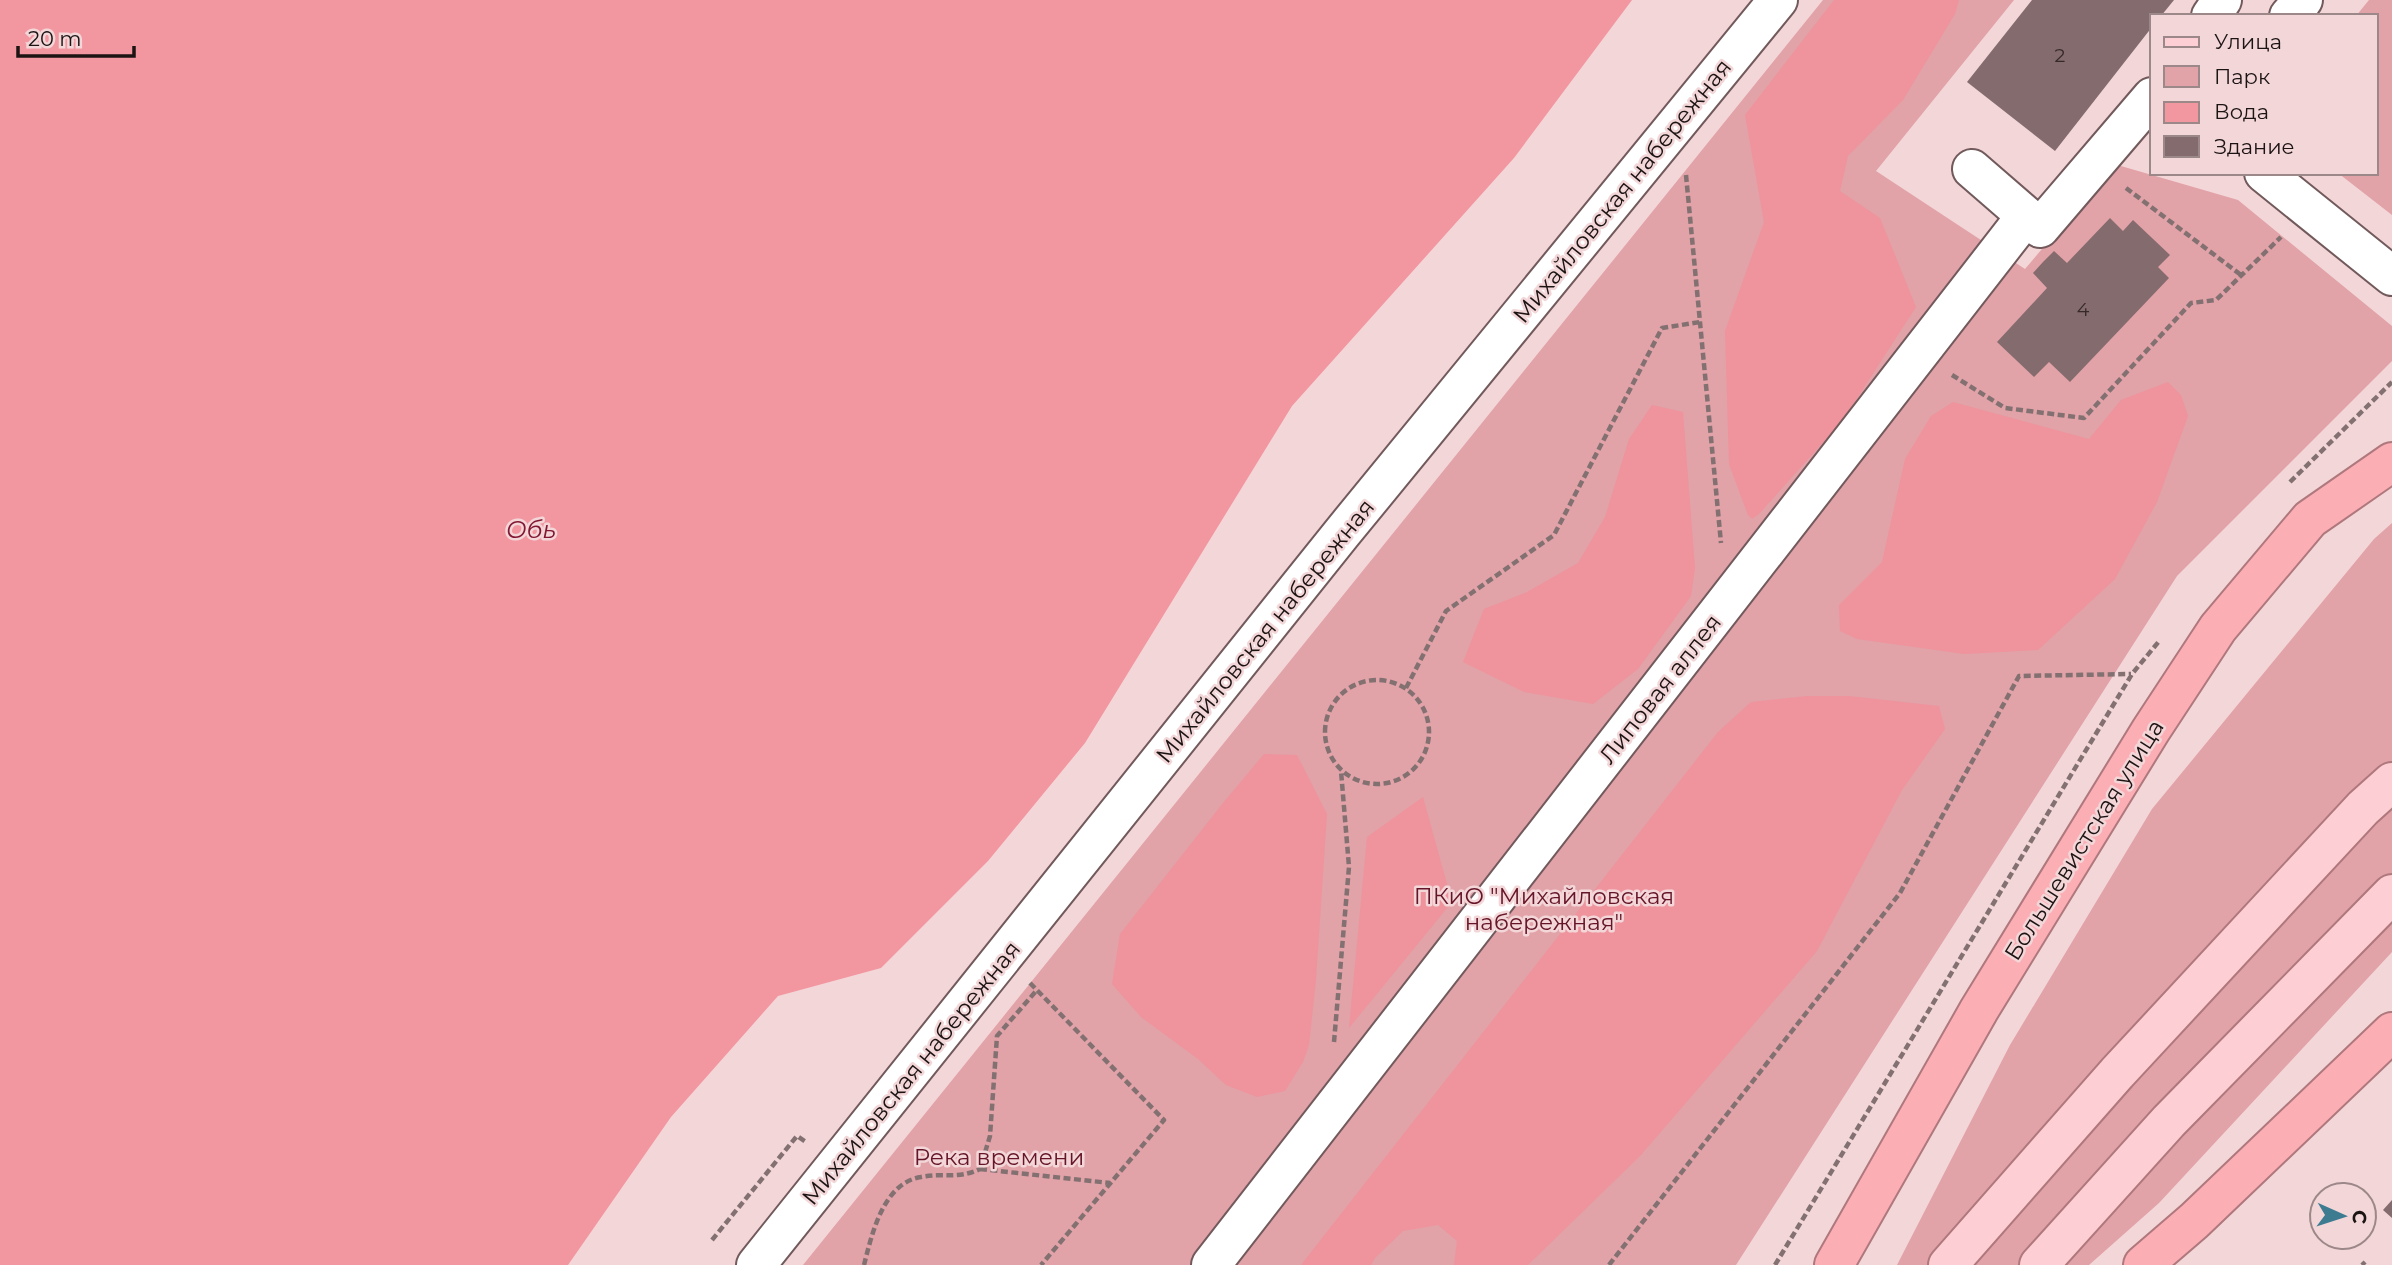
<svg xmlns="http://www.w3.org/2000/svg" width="2392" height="1265" font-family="Montserrat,sans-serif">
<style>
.green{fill:#e1a2a8}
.forest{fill:#ef939d}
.water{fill:#f296a0}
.building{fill:#846b6d}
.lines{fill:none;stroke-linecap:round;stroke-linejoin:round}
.minor-casing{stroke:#725a5c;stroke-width:42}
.major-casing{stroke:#ae787c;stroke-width:42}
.highway-casing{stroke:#ae787c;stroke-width:42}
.path{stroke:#837172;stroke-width:4.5;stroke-dasharray:7 3.5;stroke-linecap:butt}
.minor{stroke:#fff;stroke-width:38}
.major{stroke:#fdced3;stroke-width:38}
.highway{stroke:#fcaeb5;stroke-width:38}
.labels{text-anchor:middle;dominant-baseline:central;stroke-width:5;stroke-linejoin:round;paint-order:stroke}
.number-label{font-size:19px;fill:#36292a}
.street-label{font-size:23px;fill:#1c1313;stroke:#f3d6d8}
.park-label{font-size:23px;fill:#651527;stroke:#f3d6d8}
.water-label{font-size:24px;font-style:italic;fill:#821732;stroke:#f3d6d8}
</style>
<rect width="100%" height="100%" fill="#f3d6d8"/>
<path class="green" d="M1823 0H2014L1876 171 2025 269 2114 164 2238 200 2392 326V361L2177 576 1736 1265H803Z
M2369 0H2392V215L2338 173H2376V16H2356Z
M2392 523V952L2159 1203 2089 1265H1897L2010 1045 2152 809 2374 539Z"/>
<path class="forest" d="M1834 0H1959L1955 14 1903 100 1848 156 1840 191 1880 218 1916 307 1843 420 1759 514 1752 519 1748 515 1729 464 1725 331 1764 222 1745 115Z
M2168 382 2181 395 2188 416 2157 502 2115 579 2038 650 1964 654 1857 639 1840 631 1839 605 1882 562 1905 459 1931 416 1953 402 2089 439 2121 400Z
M1652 405 1683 412 1695 568 1691 596 1638 669 1593 704 1524 692 1463 662 1484 609 1527 592 1578 563 1605 517 1629 439Z
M1807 696H1849L1939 706 1945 729 1902 790 1817 951 1640 1156 1528 1265H1454L1457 1241 1438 1225 1403 1231 1375 1258 1371 1265H1301L1718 732 1751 702Z
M1264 754 1297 755 1327 814 1316 980 1309 1045 1303 1062 1285 1091 1257 1097 1226 1085 1198 1059 1141 1017 1112 984 1120 934 1223 803Z
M1423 797 1452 902 1349 1028 1367 837Z"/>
<path class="water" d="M0 0H1632L1514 158 1292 406 1085 743 988 861 881 968 778 996 671 1117 568 1265H0Z"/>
<path class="building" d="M2032 0H2174L2161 16H2152V27L2055 151 1967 82Z
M2110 218 2123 231 2133 220 2170 255 2158 267 2169 278 2070 382 2049 362 2034 377 1997 342 2047 288 2033 273 2043 262 2054 251 2067 263Z
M2392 1200V1218L2383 1210Z"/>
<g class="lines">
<defs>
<path id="minor" d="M2211 16 2222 0
M2289 16 2303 0
M1972 169 2040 228 2152 97
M2264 173 2392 276
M756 1265 1342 533 1778 0
M1211 1265 2026 216"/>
<path id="major" d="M1948 1265 2117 1073 2363 808 2392 782
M2039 1265 2169 1121 2392 894"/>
<path id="highway" d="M1834 1265 1979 1010 2151 730 2218 628 2310 519 2392 462
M2143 1265 2194 1221 2392 1032"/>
</defs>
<use href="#minor" class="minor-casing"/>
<use href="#major" class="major-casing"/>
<use href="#highway" class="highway-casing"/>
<path class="path" d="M1686 175 1721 543
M2126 188 2241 275
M1952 375 2005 408 2084 418 2191 303 2216 300 2281 237
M2290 482 2392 382
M1325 732a52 52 0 1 1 104 0a52 52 0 1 1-104 0Z
M1406 688 1446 611 1554 535 1662 328 1700 322
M1030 983 1164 1120 1041 1265
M1334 1042 1349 867 1341 771
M980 1169 1110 1183
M712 1240 797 1136 806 1142
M2362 1262 2365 1265
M864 1265C872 1234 883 1183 921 1177 944 1172 956 1180 980 1169L990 1136 997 1036 1037 990
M1609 1265 1900 893 2019 676 2131 674
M1775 1265 2132 674 2160 640"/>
<use href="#minor" class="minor"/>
<use href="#major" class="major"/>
<use href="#highway" class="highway"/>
</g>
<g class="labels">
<g class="number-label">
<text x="2060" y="55">2</text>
<text x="2083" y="309">4</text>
</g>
<g class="street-label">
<text transform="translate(1622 191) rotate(-51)">Михайловская набережная</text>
<text transform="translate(1265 631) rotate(-51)">Михайловская набережная</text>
<text transform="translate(1660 689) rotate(-52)">Липовая аллея</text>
<text transform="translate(2084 840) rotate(-58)">Большевистская улица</text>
<text transform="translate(911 1073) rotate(-51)">Михайловская набережная</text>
</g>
<g class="park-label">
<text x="1544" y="896">ПКиО "Михайловская<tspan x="1544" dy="26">набережная"</tspan></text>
<text x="999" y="1157">Река времени</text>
</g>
<g class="water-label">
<text x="531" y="529">Обь</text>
</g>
</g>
<rect x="2150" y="14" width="228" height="161" fill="#f3d6d8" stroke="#9d8889" stroke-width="2"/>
<rect x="2164" y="37" width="35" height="10" fill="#fdced3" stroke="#9d8889" stroke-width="2"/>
<text x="2214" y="49" font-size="21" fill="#1c1313">Улица</text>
<rect x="2164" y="66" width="35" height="21" fill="#e1a2a8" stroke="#9d8889" stroke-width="2"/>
<text x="2214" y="84" font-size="21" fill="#1c1313">Парк</text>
<rect x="2164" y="102" width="35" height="21" fill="#f296a0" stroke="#9d8889" stroke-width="2"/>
<text x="2214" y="119" font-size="21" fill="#1c1313">Вода</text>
<rect x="2164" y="136" width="35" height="21" fill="#846b6d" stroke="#9d8889" stroke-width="2"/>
<text x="2214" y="154" font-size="21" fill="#1c1313">Здание</text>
<g transform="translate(2343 1216) rotate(93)"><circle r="33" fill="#f3d6d8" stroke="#9d8889" stroke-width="2"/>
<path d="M0-5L12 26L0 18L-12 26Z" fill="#3d7b91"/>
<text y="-10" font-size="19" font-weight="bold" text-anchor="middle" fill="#1c1313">С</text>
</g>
<path d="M18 46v10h116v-10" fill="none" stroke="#1c1313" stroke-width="3.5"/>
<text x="28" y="46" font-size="21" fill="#1c1313" stroke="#f3d6d8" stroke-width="5" paint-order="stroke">20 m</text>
</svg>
